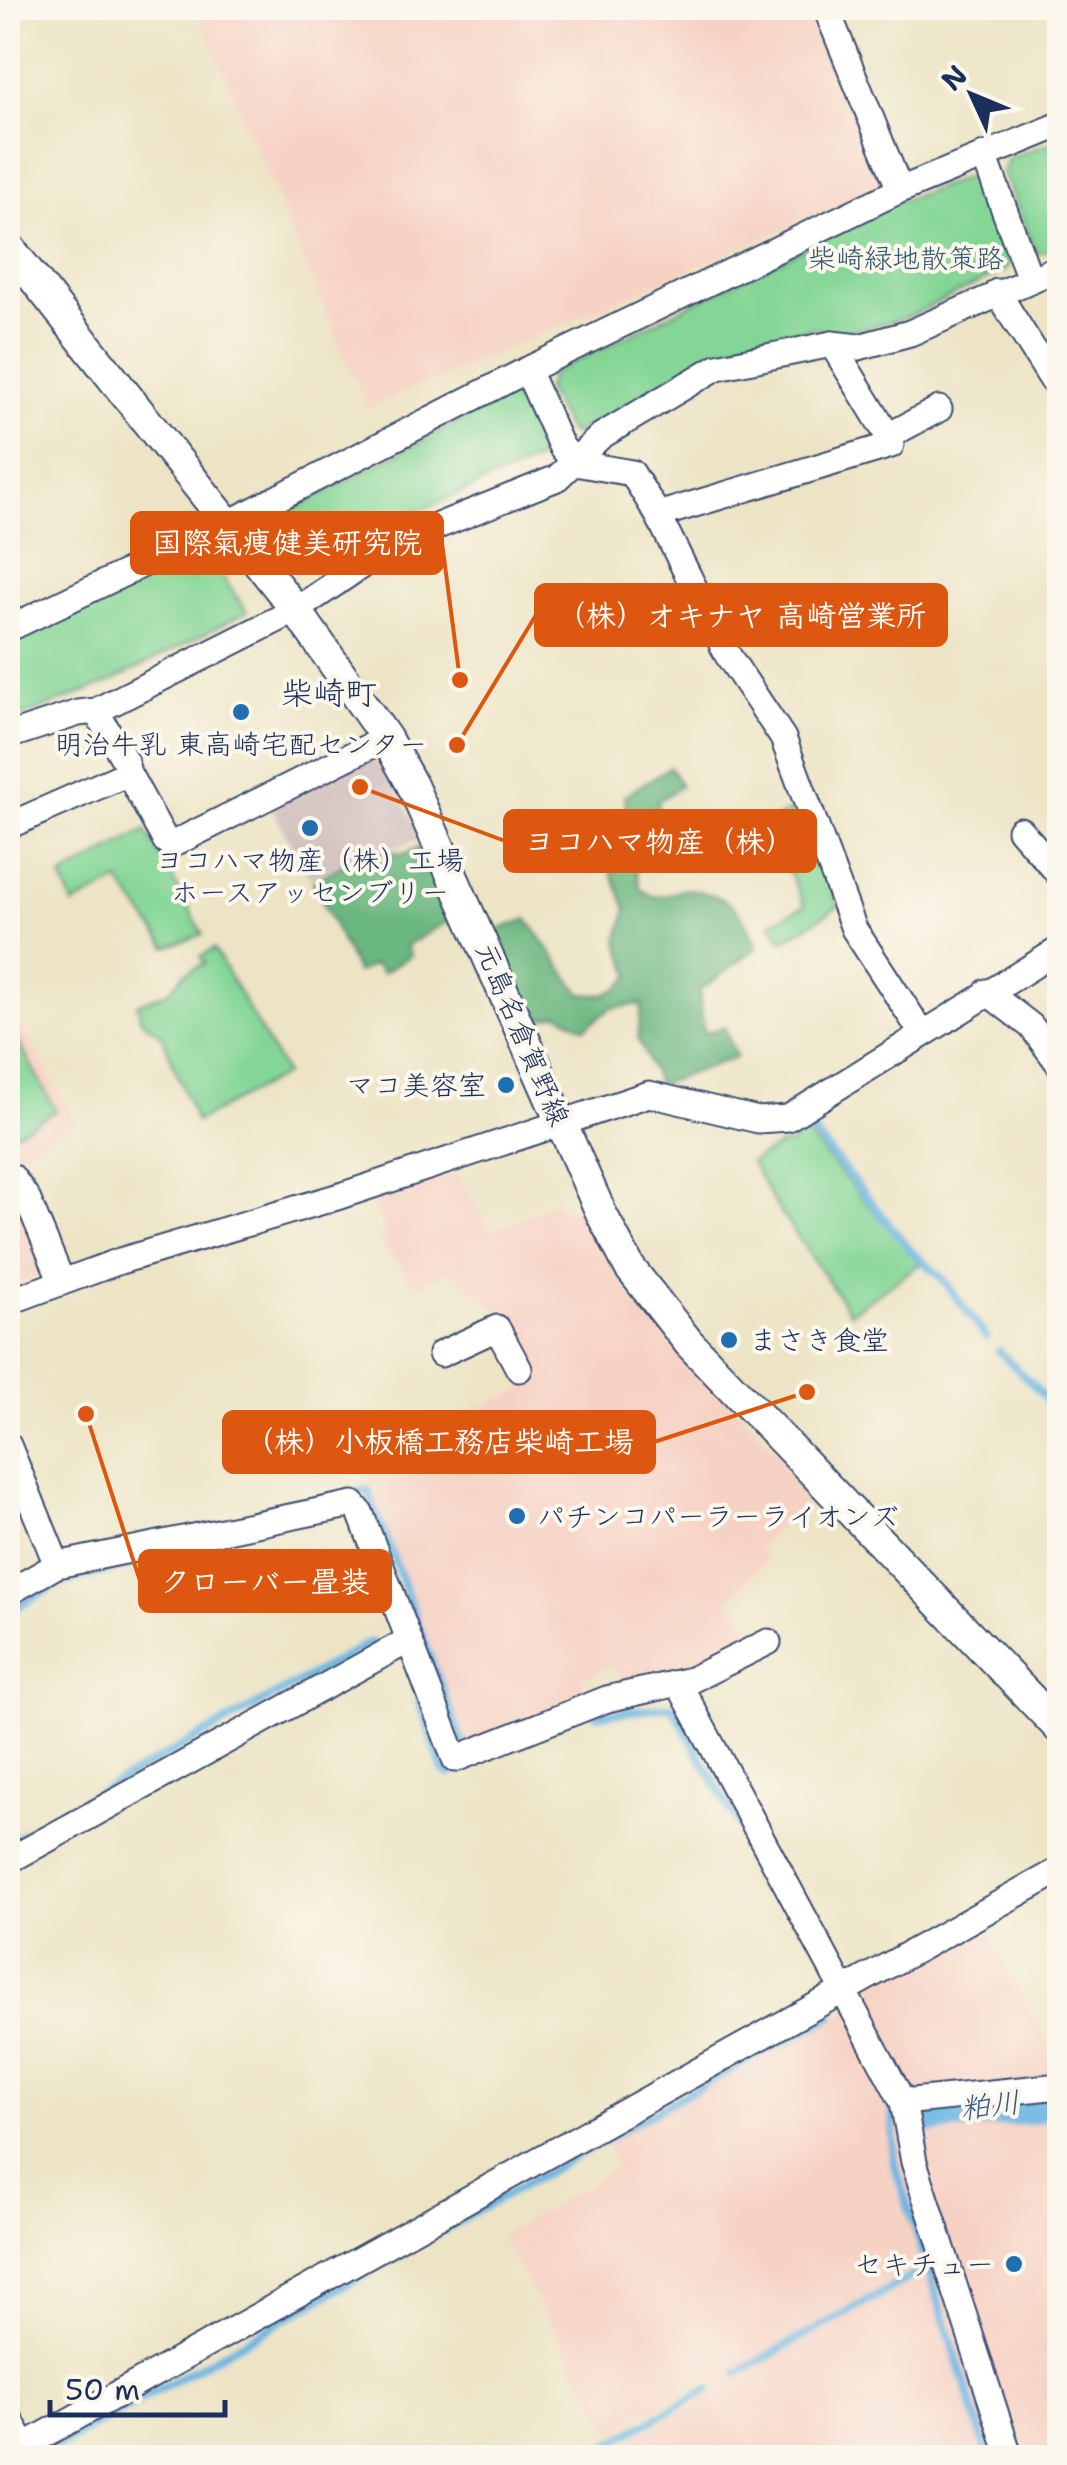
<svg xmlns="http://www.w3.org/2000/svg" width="1067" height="2465" font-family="'Shantell Sans','Klee One',sans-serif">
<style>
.built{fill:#f6d2c4}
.industrial{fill:#d1bfbe}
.green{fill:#84d696;stroke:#50827a;stroke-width:2.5}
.forest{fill:#6bb77f;stroke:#43736e;stroke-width:2.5}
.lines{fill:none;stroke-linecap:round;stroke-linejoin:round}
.stream{stroke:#68b5e2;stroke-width:8}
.river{stroke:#68b5e2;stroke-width:42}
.minor-casing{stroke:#3a4a6d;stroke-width:29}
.major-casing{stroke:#3a4a6d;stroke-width:34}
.minor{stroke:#fff;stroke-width:25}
.major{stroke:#fff;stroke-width:30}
.poi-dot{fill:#1f6fb2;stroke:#fbf7ec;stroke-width:4}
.labels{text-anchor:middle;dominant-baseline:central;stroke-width:8;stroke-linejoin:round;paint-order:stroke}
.park-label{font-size:28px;fill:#35596c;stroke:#fbf7ec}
.poi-label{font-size:28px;fill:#1b2f5e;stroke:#fbf7ec}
.street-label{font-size:28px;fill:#1b2f5e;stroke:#fbf7ec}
.water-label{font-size:30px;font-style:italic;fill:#325786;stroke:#fbf7ec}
.quarter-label{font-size:32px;fill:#1b2f5e;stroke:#fbf7ec}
.leader{fill:none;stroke:#de5710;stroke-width:4}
.callout-dot{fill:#de5710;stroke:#fbf7ec;stroke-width:4}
.callout{fill:#de5710;stroke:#de5710;stroke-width:4}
.callout-label{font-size:30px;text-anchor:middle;font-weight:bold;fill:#fff}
</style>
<rect width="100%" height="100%" fill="#fbf7ec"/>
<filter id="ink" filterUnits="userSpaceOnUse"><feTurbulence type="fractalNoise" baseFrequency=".01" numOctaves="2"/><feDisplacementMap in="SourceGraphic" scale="20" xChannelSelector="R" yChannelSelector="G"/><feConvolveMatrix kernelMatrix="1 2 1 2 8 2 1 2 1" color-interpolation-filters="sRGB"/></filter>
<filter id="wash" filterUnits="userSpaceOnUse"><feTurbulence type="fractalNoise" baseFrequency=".0048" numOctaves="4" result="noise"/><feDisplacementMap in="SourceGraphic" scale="40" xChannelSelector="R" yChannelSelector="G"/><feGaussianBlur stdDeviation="2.25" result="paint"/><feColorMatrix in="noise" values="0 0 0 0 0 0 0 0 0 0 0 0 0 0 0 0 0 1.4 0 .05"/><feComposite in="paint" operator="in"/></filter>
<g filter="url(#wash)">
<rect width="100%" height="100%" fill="#ede4c5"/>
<path class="built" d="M196 8H811L884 186 367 409Z
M8 1007 39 1054 76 1124 8 1159Z
M457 1173 491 1232 556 1201 565 1212 582 1204 628 1292 815 1493 759 1548 769 1559 727 1600 764 1635 626 1686 613 1667 582 1679 588 1692 458 1746 374 1499 380 1496 377 1487H371L359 1458 536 1383V1375L505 1319 453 1270 416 1286 380 1242 386 1228 368 1203Z
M8 1193 13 1197 47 1274 8 1286Z
M983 1922 1059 2064V2457H599L715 2392 709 2377 614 2434 500 2236 616 2168 605 2142 863 2001 860 1990Z"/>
<path class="industrial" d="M364 756 379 764 398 792 423 839 381 851 377 846 310 879 268 801Z"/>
<path class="green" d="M1059 140V247L1037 254 1002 172 1010 157Z
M967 177 979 182 1012 261 1007 269 906 318 839 334 812 328 720 349 576 434 569 432 546 389 552 373 893 204Z
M511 393 524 397 550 442 546 456 393 522 298 570 275 545 280 516Z
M187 558 216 567 247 612 110 682 8 722V641Z
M797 807 839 906 783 941 771 923 805 906 767 824Z
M146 830 203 934 167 947 119 881 73 905 62 877Z
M214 949 285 1074 196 1122 162 1035 141 1020 137 1004 168 992 185 973 205 963 200 957Z
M8 1023 56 1111 8 1137Z
M805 1132 920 1264 850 1313 774 1203 751 1162 781 1145H790Z"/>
<path class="forest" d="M670 767 681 786 658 801 660 830 635 865 640 888C657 903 664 895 683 890 690 888 698 891 706 893 737 900 745 920 757 947L699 991 704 1033 724 1027 736 1057 658 1085 638 1038 642 1004 611 1008 585 1028 559 1014 521 1024 486 935 527 919 581 994C604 997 617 994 631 975L618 941 627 909 607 863 634 837 624 796Z
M427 844 455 917 406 946 411 955 382 973 375 964 357 973 313 882C338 867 374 845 404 854Z"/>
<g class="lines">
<path class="stream" d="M810 1128 912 1252 942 1278 986 1337
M999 1351 1045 1397 1060 1427
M347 1494 368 1490 462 1742
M8 1612 61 1582 191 1550
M419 1700 443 1770 448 1774 477 1763
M596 1715 672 1706 775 1889
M8 1843 371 1642
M893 2112 894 2163 989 2458
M737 2373 927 2268
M51 2458V2450L63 2443 702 2085 832 2016
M584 2458 710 2388"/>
<path class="river" d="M921 2113 1031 2103 1060 2097"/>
</g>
</g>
<g filter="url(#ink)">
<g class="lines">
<defs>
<path id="minor" d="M826 8 900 190
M984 155 1030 279
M997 292 1060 392
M832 344 888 436 939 409
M527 370 561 446 575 463 632 473 658 515 727 654 783 738 854 929 922 1033
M658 515 891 445
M8 629 229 523 527 370 900 190 1060 125
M96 711 125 761 128 773
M8 736 78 713 96 711 296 610 393 544 557 478 601 436 717 367 832 344 859 347 910 333 1060 267
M8 826 128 773 165 840 171 845 386 738
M1020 830 1060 875
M987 992 1031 1026 1060 1065
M8 1177H12L27 1198 62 1282
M8 1302 120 1261 340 1196 649 1094 758 1120 788 1118 1060 949
M441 1354 497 1328 519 1369
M8 1445 57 1565
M8 1593 57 1565 353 1504 360 1512 455 1759 607 1699 691 1680 768 1642
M679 1684 903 2102 914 2162 1010 2458
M8 1861 409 1640
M903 2102 1060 2086
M8 2416 31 2458
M8 2455 1060 1870"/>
<path id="major" d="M8 246 296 610 386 738 412 785 602 1215 630 1268 689 1343 1060 1729"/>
</defs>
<use href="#minor" class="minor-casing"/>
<use href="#major" class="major-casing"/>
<use href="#minor" class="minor"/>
<use href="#major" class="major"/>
</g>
</g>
<g class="poi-dot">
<circle cx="241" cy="712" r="10"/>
<circle cx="310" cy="828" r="10"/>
<circle cx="506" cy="1085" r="10"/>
<circle cx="729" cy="1340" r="10"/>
<circle cx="517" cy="1516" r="10"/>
<circle cx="1014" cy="2264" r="10"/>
</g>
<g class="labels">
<g class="park-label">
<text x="906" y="258">柴崎緑地散策路</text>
</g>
<g class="poi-label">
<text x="241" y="744">明治牛乳 東高崎宅配センター</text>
<text x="310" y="860">ヨコハマ物産（株）工場<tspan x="310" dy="32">ホースアッセンブリー</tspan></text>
<text x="486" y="1085" text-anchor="end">マコ美容室</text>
<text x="749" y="1340" text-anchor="start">まさき食堂</text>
<text x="537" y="1516" text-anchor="start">パチンコパーラーライオンズ</text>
<text x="994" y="2264" text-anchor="end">セキチュー</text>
</g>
<g class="street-label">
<text transform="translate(523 1034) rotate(67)">元島名倉賀野線</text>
</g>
<g class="water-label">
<text transform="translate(990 2105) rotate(-7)">粕川</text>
</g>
<g class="quarter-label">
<text x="329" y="692">柴崎町</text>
</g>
</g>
<path class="leader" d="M460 680L442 543M457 745L536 615M360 787L505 841M807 1392L654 1442M86 1414L140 1581"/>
<g class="callout-dot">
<circle cx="460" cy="680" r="10"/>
<circle cx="457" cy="745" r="10"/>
<circle cx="360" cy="787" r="10"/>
<circle cx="807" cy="1392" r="10"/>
<circle cx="86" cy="1414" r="10"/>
</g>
<g class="callout">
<rect x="132" y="513" width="310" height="60" rx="10"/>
<rect x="536" y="585" width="410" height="60" rx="10"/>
<rect x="505" y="811" width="310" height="60" rx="10"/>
<rect x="224" y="1412" width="430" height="60" rx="10"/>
<rect x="140" y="1551" width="250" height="60" rx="10"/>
</g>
<g class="callout-label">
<text x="287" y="553">国際氣痩健美研究院</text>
<text x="741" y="626">（株）オキナヤ 高崎営業所</text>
<text x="660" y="852">ヨコハマ物産（株）</text>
<text x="439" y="1452">（株）小板橋工務店柴崎工場</text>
<text x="265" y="1592">クローバー畳装</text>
</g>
<rect width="1067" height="2465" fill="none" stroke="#fbf7ec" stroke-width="40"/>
<g transform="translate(972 95) rotate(314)" stroke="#fbf7ec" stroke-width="8" paint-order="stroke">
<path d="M0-8L18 38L0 25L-18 38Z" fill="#1b2f5e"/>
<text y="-15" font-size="28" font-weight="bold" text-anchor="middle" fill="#1b2f5e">N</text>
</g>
<path d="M50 2400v15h175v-15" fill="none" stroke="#1b2f5e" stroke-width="5"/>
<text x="65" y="2400" font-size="30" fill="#1b2f5e" stroke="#fbf7ec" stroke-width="8" paint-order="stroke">50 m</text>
</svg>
